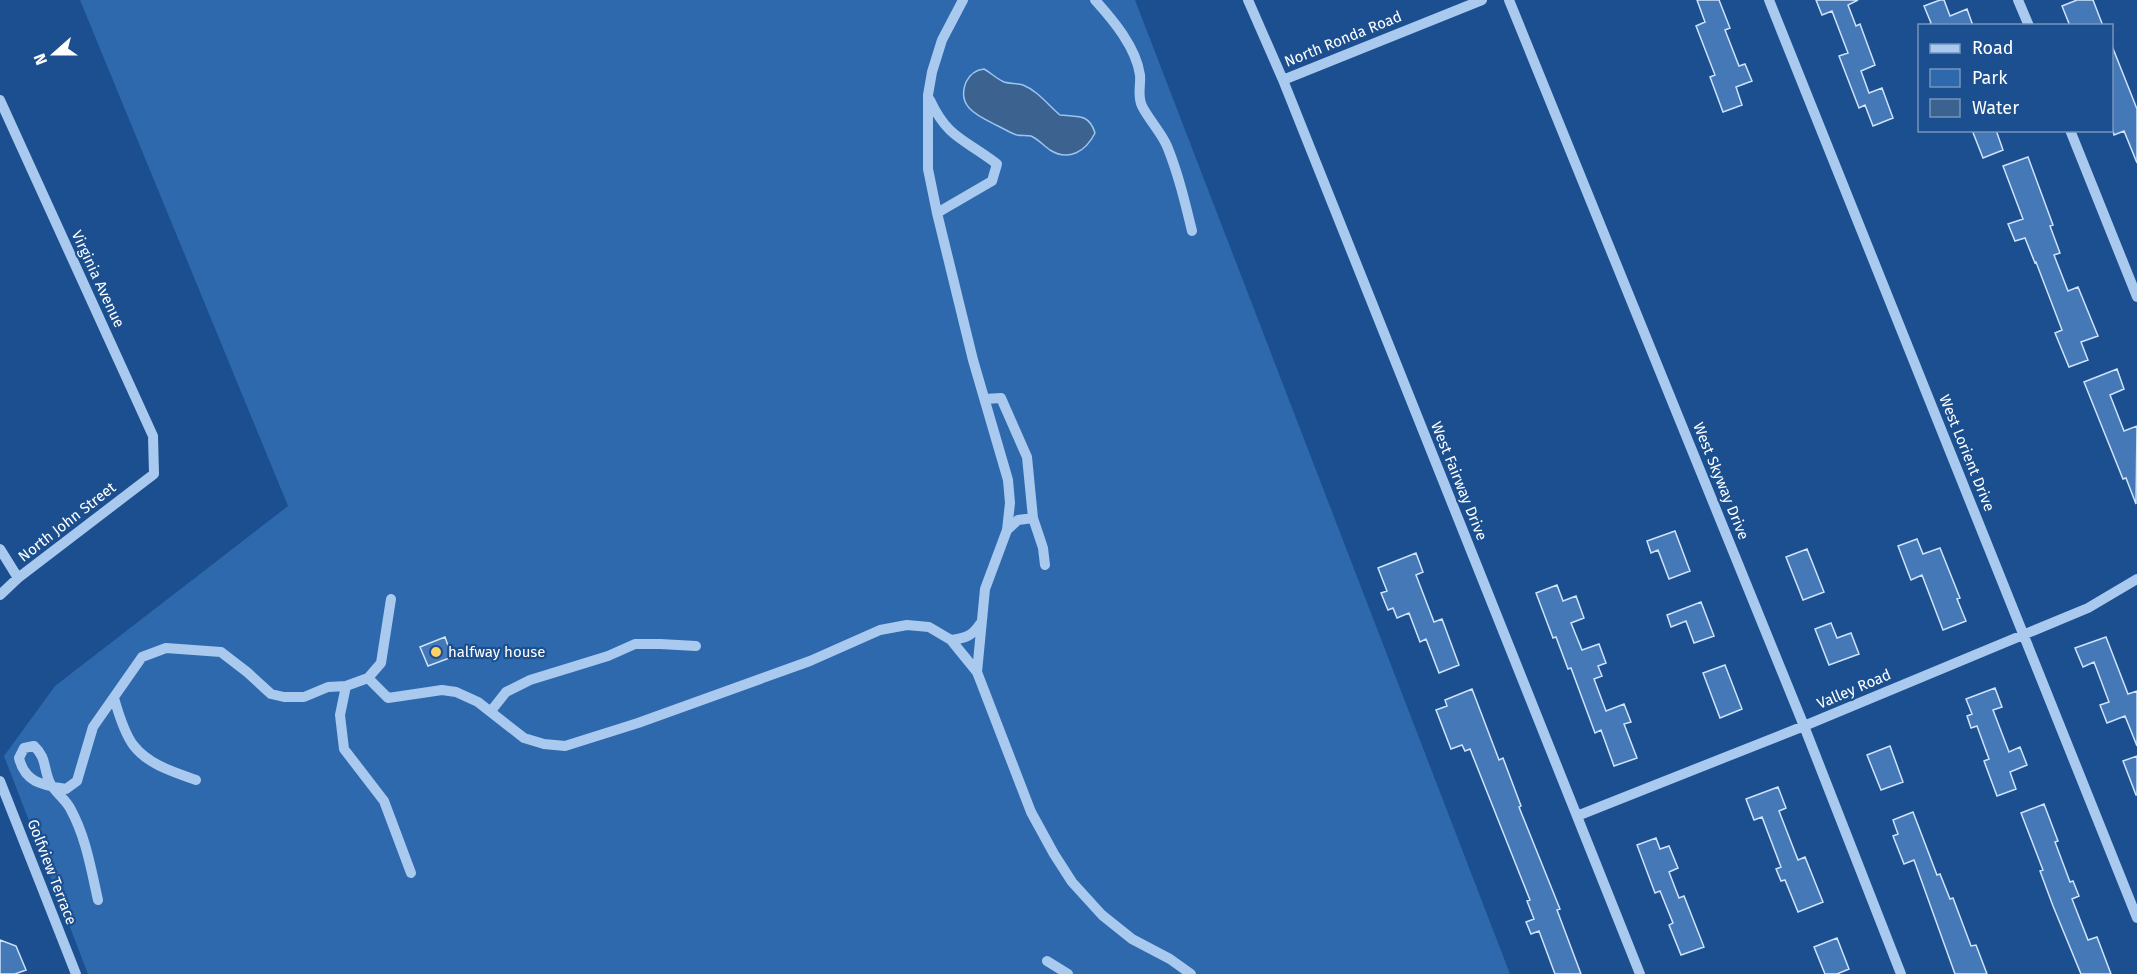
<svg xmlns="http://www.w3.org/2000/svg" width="2137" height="974" font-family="'Fira Sans',sans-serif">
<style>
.green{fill:#2e69ad}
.water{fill:#3c6290;stroke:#9cc4f0;stroke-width:1.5}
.building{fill:#4478b7;stroke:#cfe3fa;stroke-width:1.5}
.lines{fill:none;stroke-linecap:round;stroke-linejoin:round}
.minor{stroke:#a9c9ee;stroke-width:10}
.poi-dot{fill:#ffd166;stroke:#1b4f8f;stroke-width:2}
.labels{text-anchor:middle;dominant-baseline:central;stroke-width:4.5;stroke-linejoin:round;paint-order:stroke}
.street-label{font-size:15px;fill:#fff;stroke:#1b4f8f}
.poi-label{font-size:15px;fill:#fff;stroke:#1b4f8f;text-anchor:start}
</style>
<rect width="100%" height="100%" fill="#1b4f8f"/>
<path class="green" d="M80 0H1135L1510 974H88L4 756 55 686 288 506Z"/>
<path class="water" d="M984 69C991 73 997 79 1004 82 1010 84 1017 83 1023 85 1038 91 1048 105 1060 115 1077 117 1089 113 1095 133 1086 151 1069 162 1050 150 1044 146 1038 139 1031 136 1027 135 1021 136 1017 135 1010 133 1003 128 996 125 978 116 956 107 966 82 970 74 975 70 984 69Z"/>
<path class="building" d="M1697 0H1719L1730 28 1725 30 1739 66 1745 64 1752 81 1736 87 1742 105 1723 112 1710 77 1715 75 1696 26 1705 22Z
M1816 0H1858L1848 5 1856 26 1860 24 1875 65 1861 71 1869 93 1882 88 1893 118 1873 126 1865 105 1859 108 1839 56 1848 53 1832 11 1822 15Z
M1940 0H1944L1950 16 1967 9 1973 26H1927L1931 23 1924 6Z
M2077 0H2093L2103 26H2070L2062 6Z
M2112 46 2137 109V163L2124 131 2114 135 2112 127Z
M1972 130H1996L2003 150 1983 158Z
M2028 157 2053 225 2050 226 2060 253 2054 255 2068 291 2078 287 2098 336 2081 342 2088 360 2069 367 2055 333 2062 330 2036 262 2035 263 2025 238 2015 241 2008 224 2023 219 2003 166Z
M2117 369 2124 389 2110 395 2124 431 2137 426 2136 504 2126 478 2123 479 2084 382Z
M1675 531 1690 571 1669 579 1658 550 1651 553 1647 541Z
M1917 539 1923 554 1940 548 1960 598 1957 599 1966 621 1943 630 1922 575 1911 580 1898 546Z
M1807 549 1824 592 1803 600 1786 557Z
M1416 553 1423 572 1416 575 1434 622 1442 619 1459 665 1439 673 1426 639 1420 642 1409 613 1397 618 1393 608 1388 610 1381 593 1387 591 1378 568Z
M1557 585 1563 601 1576 596 1584 618 1571 623 1582 650 1599 644 1606 663 1598 666 1602 676 1594 679 1606 711 1624 704 1631 722 1624 724 1637 758 1614 766 1601 730 1595 733 1571 668 1568 669 1556 637 1553 638 1536 593Z
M1701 602 1714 636 1694 643 1686 621 1671 627 1667 615Z
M1831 623 1837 638 1851 633 1859 654 1829 665 1815 629Z
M445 637 452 657 428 666 420 647Z
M2106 637 2128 694 2137 691V746L2125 716 2107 723 2100 705 2109 702 2094 662 2083 667 2075 648Z
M1725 665 1742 709 1720 718 1703 673Z
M1995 688 2002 707 1993 710 2009 752 2020 747 2027 765 2010 772 2016 789 1997 796 1984 761 1989 759 1977 726 1971 728 1967 716 1972 714 1966 699Z
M1472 689 1499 760 1503 758 1521 806 1519 807 1560 909 1557 910 1581 974H1555L1539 931 1531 934 1526 922 1534 919 1527 901 1530 900 1470 749 1465 751 1462 745 1451 749 1436 710 1447 706 1445 700Z
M1890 746 1903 782 1881 790 1867 755Z
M2137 756V795H2136L2123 761Z
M1778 787 1786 808 1779 811 1798 860 1805 857 1823 902 1798 912 1785 880 1781 881 1776 869 1781 867 1762 817 1754 820 1746 799Z
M2044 804 2058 841 2055 842 2070 882 2073 881 2079 896 2072 899 2088 940 2097 937 2111 974H2081L2053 906 2040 871 2043 870 2021 813Z
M1913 812 1937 875 1940 874 1950 899 1953 898 1971 946 1976 945 1987 974H1955L1914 860 1904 864 1893 836 1898 834 1893 820Z
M1656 838 1660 849 1669 846 1678 868 1669 872 1679 898 1684 896 1704 947 1681 955 1669 925 1673 923 1660 891 1655 893 1637 845Z
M1837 938 1849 969 1837 974H1825L1814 947Z
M0 940 16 946 26 970 15 974H0Z"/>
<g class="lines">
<path class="minor" d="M963 0 942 40 932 72 928 95V169L937 213 973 360 1008 480 1010 503 1007 530 985 589 977 672
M1095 0C1113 20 1136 47 1140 75 1141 86 1137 95 1142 106 1149 120 1161 132 1167 146 1178 173 1185 202 1192 231
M1248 0 1283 80 1640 974
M1509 0 1804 726 1901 974
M1769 0 2137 918
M2018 0 2029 26
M1283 80 1482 0
M0 100 153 436 154 474 18 578 0 595
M930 100C948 139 965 139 997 164L992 181 937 213
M2070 130 2137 297
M985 399 1001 398 1027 457 1033 518 1043 548 1045 565
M1007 530 1018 520 1033 518
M0 549 18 578
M951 640C966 638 972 636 980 624
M368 678 381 663 391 599
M346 686 340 715 344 749 384 801 411 873
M114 698C118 712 125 735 134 746 149 765 174 772 196 780
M491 711 506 692 530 680 608 656 635 644H660L696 646
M0 781 76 974
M1577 816 1804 726 2088 608 2137 579
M98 900C91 869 86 837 70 808 65 799 55 792 50 783 43 768 47 758 34 746L24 748 19 758C25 783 43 785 66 789L77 781 93 727 142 657 166 648 221 652 247 672 271 694 284 697H304L328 687 346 686 368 678 388 698 442 690 456 692 478 702 524 738 544 744 565 746 638 723 810 661 880 630 907 625 929 627 951 640 977 672 1031 812 1054 854 1072 882 1102 915 1132 939 1170 959 1191 974
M1047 961 1068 974"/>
</g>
<circle class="poi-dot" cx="436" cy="652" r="6"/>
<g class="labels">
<g class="street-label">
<text transform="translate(1343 39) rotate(-22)">North Ronda Road</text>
<text transform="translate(98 279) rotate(65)">Virginia Avenue</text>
<text transform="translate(1967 453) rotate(68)">West Lorient Drive</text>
<text transform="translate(1459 481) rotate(68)">West Fairway Drive</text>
<text transform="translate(1721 481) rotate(68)">West Skyway Drive</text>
<text transform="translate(67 522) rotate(-38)">North John Street</text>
<text transform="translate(1854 689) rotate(-23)">Valley Road</text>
<text transform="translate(52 872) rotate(69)">Golfview Terrace</text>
</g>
<g class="poi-label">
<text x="448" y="652">halfway house</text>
</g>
</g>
<rect x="1918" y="24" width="195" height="108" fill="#1b4f8f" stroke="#7695bc" stroke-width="1.5"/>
<rect x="1930" y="44" width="30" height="9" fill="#a9c9ee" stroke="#7695bc" stroke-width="1.5"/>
<text x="1972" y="54" font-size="18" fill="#ffffff">Road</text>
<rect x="1930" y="69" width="30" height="18" fill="#2e69ad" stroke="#7695bc" stroke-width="1.5"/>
<text x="1972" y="84" font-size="18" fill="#ffffff">Park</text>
<rect x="1930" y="99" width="30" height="18" fill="#3c6290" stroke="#7695bc" stroke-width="1.5"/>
<text x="1972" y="114" font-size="18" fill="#ffffff">Water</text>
<g transform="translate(54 54) rotate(249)" stroke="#1b4f8f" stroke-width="4.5" paint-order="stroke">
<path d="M0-4.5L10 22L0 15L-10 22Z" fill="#ffffff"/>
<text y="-9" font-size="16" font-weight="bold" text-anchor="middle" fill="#ffffff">N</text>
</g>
</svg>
